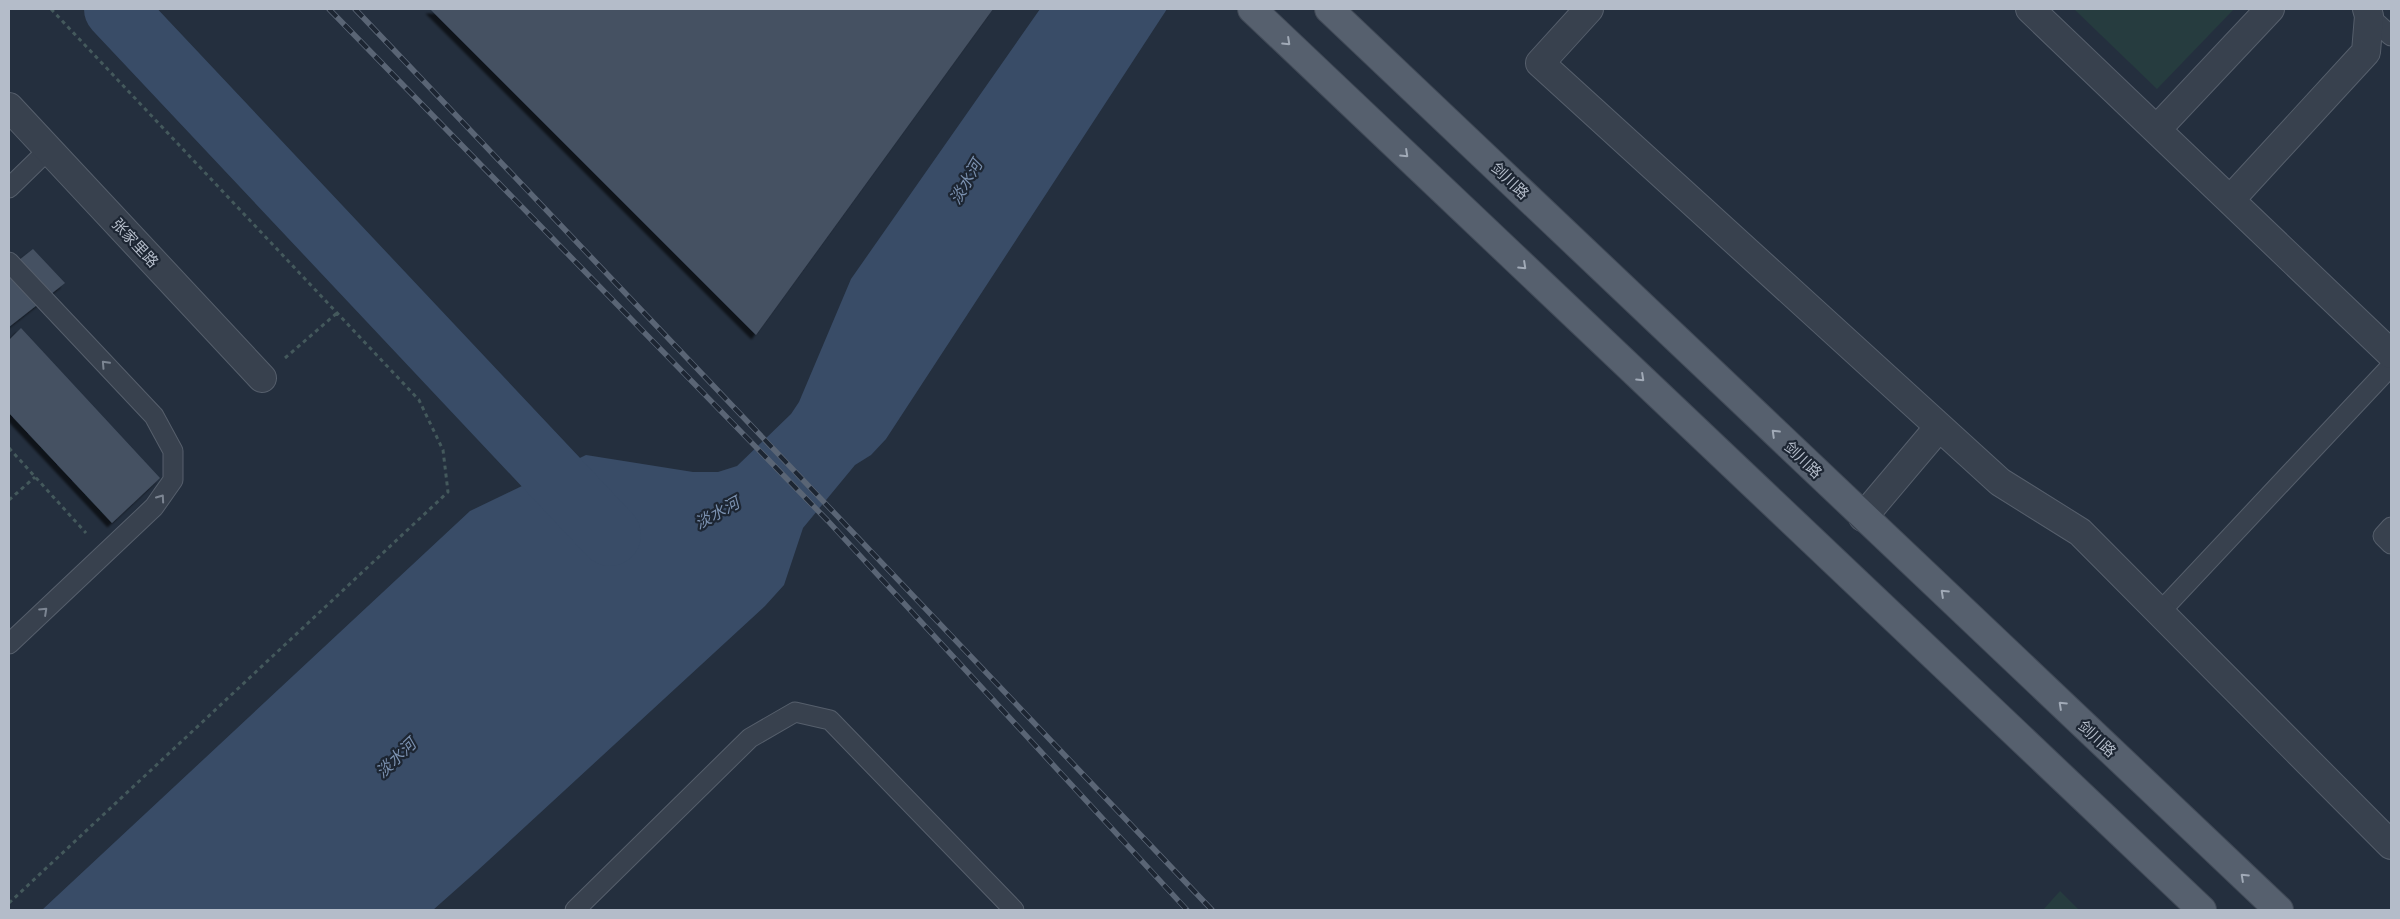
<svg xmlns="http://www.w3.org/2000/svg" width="2400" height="919" font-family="Cabin,'Noto Sans SC',sans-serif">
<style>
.green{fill:#263c3f}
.water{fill:#394c67}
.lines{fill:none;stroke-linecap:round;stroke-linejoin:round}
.river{stroke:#394c67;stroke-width:62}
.building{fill:#455162;filter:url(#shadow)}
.service-casing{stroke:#565f6c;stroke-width:21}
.minor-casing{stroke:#565f6c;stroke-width:30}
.primary-casing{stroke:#414a57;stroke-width:30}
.path{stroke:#44595c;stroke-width:3;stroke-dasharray:4 4;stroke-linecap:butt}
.service{stroke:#38414e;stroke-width:19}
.minor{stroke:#38414e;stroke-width:28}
.primary{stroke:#56606e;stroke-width:28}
.rail-casing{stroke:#5a6575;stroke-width:5.5}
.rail{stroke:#1d2633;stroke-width:4;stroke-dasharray:11;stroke-linecap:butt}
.oneway{stroke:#a1aab7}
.oneway2{stroke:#7c8592}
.labels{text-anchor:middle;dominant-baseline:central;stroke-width:4.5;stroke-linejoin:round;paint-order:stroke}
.street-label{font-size:15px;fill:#b4bcc9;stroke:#1d2633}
.water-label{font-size:16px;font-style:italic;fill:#7c92b1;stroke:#1d2633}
</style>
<defs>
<filter id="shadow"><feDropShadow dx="-4.5" dy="4.5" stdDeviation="1" flood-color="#0009"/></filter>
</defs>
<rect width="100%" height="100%" fill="#242f3e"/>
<path class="green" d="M2074 9H2234L2157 89Z
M2060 891 2079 910H2043Z"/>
<path class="water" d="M1040 9H1167L886 439 871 455 855 465 803 528 784 585 765 606 477 871 433 910H42L470 511 586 455 693 472H718L737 466 791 414 799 402 851 279Z"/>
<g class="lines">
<path class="river" d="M115 9 610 535"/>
</g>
<path class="building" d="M430 9H993L756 335Z
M33 249 65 283 9 327V268Z
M21 328 160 478 112 523 9 413V340Z"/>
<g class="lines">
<defs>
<path id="service" d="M2369 16 2391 36
M9 188 48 150
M9 262 154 416 173 451V480L154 507 9 644
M2391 527 2383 536 2391 544
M2160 612 2391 366
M575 910 750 738 795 712 830 720 1014 910"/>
<path id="minor" d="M1589 9 1540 63 2000 482 2080 532 2391 845
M2030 9 2391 354
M9 107 262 378
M2157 129 2270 9
M2230 200 2366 52 2369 16 2367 9
M1863 517 1939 427"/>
<path id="primary" d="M1252 9 2202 910
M1329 9 2279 910"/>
</defs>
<use href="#service" class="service-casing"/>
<use href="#minor" class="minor-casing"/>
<use href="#primary" class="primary-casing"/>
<path class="path" d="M285 358 337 313
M9 448 86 533
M9 500 35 477
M9 903 448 492 443 450 419 400 51 9"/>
<use href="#service" class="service"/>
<use href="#minor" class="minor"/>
<use href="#primary" class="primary"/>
<defs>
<path id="rail" d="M329 9 828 521 1187 910
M355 9 1212 910"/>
</defs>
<use href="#rail" class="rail-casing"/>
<use href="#rail" class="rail"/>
</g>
<defs><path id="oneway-chevron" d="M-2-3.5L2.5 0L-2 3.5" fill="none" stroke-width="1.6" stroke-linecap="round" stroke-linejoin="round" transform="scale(1.25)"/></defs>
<g class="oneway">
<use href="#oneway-chevron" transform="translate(1287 42) rotate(43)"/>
<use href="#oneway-chevron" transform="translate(1405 154) rotate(43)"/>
<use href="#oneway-chevron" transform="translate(1523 266) rotate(43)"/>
<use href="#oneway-chevron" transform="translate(1641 378) rotate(43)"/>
<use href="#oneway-chevron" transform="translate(1775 433) rotate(-136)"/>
<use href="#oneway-chevron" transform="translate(1944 593) rotate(-137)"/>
<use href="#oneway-chevron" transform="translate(2062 705) rotate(-137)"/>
<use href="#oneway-chevron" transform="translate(2244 877) rotate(-137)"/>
</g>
<g class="oneway2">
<use href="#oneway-chevron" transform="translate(105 364) rotate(-133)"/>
<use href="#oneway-chevron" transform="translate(161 498) rotate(-55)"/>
<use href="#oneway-chevron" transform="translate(44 611) rotate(-43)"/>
</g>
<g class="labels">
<g class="street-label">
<text transform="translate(1510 181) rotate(44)">剑川路</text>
<text transform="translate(135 243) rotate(47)">张家里路</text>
<text transform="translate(1803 460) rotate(44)">剑川路</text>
<text transform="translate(2097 739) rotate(43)">剑川路</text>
</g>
<g class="water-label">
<text transform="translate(966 182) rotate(-60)">淡水河</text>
<text transform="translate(717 513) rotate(-29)">淡水河</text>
<text transform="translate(396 758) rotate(-44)">淡水河</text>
</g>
</g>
<rect width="2400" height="919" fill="none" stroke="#b4bcc9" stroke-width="20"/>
</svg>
